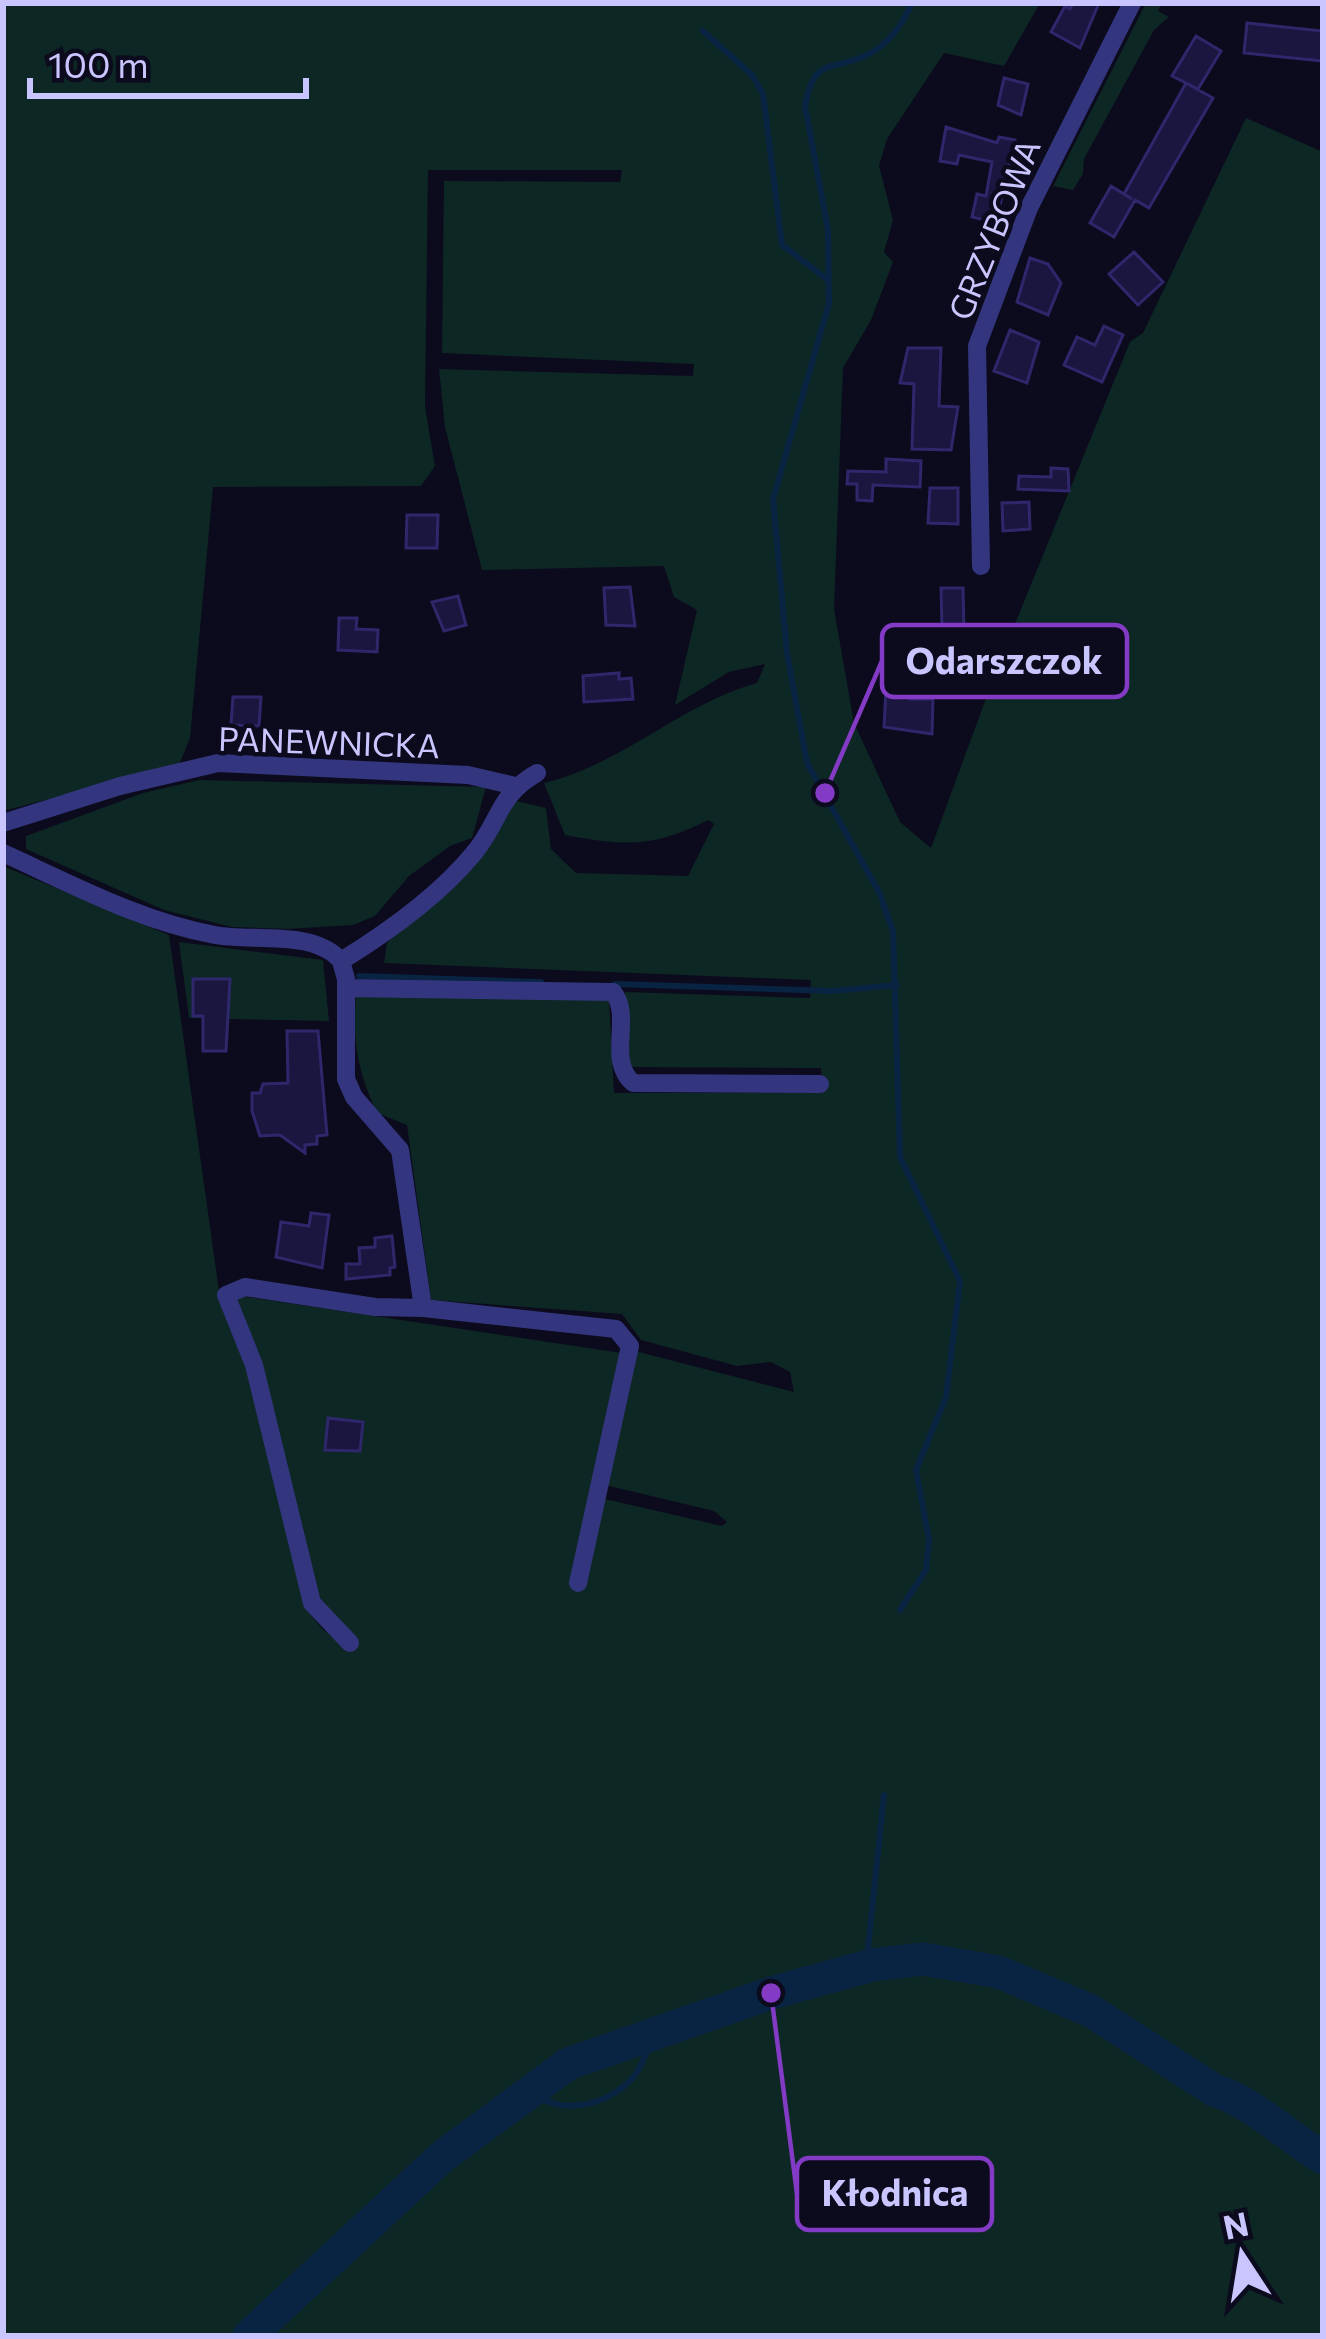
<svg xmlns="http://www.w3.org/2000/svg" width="1326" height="2339" font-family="Commissioner,sans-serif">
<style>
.green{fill:#0d2724}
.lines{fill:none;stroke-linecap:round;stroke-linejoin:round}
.stream{stroke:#092342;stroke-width:6}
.river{stroke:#092342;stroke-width:33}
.building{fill:#1b163f;stroke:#2f276c;stroke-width:3}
.minor{stroke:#33367e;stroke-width:18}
.labels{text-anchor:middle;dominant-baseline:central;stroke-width:9;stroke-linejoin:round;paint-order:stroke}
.street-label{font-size:33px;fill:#c9c6ff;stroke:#0c0a1d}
.leader{fill:none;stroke:#833bc5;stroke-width:4.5}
.callout-dot{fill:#833bc5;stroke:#0c0a1d;stroke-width:4.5}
.callout{fill:#0c0a1d;stroke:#833bc5;stroke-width:4.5}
.callout-label{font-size:36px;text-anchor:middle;font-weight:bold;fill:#c9c6ff}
</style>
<rect width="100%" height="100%" fill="#0c0a1d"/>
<path class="green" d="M3 3H1040L1004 66 944 53 887 139 879 166 893 220 884 252 893 262 871 320 843 368 834 609 854 723 900 822 931 848 999 663 1130 342 1143 333 1246 118 1323 152V2336H3V866L169 935 220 1298 246 1368 305 1608 325 1632 336 1622 321 1609 237 1301 241 1296 622 1353 601 1498 722 1526 727 1522 714 1511 605 1485 635 1351 794 1392 790 1372 771 1362 737 1366 641 1340 622 1314 431 1300 407 1125 377 1113C357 1070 352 1040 356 994L609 1000 614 1093H823L821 1068 630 1067 626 1063 625 992 810 998 811 980 384 963 387 943 478 856 512 800 546 808 551 849 576 873 688 876 714 824 708 820C653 848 625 846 565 835L544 783C623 764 681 704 757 683L765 664 729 672 675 705 697 610 674 597 664 566 482 570 445 427 439 369 693 376 694 364 442 353 444 181 620 182 622 170H428L425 407 435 466 421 486 213 487 190 738 179 765 3 811Z
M1146 3H1162L1158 11 1169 17 1154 30 1084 159 1083 174 1073 190 1053 186Z
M199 780 486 787 472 838 450 846 409 876 375 916 353 925 287 929 232 927 164 910 26 849V836L143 793Z
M179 942 323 960 329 1021 189 1018Z"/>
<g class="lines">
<path class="stream" d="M703 31 752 75 763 94 782 245 827 279
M359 976 541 982
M615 984 833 991 897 985
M900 1610 926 1570 929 1540 916 1470 946 1397 960 1281 900 1157 893 932 880 894 807 763 787 653 773 499 829 303 828 230 805 106C814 55 832 72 867 55 888 45 903 23 912 3
M866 1967 884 1795
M531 2091C561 2119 615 2104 637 2072 644 2060 648 2047 655 2036"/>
<path class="river" d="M249 2336 443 2156 568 2064 771 1993 872 1965 923 1959 999 1972 1091 2011 1214 2090C1254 2103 1287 2136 1323 2158"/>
</g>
<path class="building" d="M1073 3H1099L1080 48 1051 32 1065 6 1070 9Z
M1247 23 1323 31V61L1244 53Z
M1196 36 1221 51 1198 89 1172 76Z
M1004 78 1028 84 1021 115 998 105Z
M1186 83 1213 98 1149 208 1135 200 1114 237 1090 223 1111 186 1132 199 1124 194Z
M946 127 997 143 999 137 1015 140 996 223 972 217 977 194 986 196 992 162 959 155 957 164 940 161Z
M1134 252 1163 282 1138 305 1109 274Z
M1030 258 1048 264 1061 283 1048 315 1017 302Z
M1104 326 1123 335 1102 382 1064 365 1077 337 1095 345Z
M1010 330 1039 342 1027 383 994 371Z
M908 348H941L939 406 958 407 951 450 912 449 914 384 900 383Z
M886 459 921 461 920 487 873 485 872 501 857 500V484H847L848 471 886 472Z
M1051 468 1068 469 1069 491 1018 489 1019 476 1051 477Z
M930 488H958V524L928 523Z
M1029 502 1030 529 1003 531 1002 503Z
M407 515H438L437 548H406Z
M630 587 635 626 606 625 604 588Z
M941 588H963L964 633H944V643H898V627H942Z
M458 596 466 625 444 631 432 602Z
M339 618H357L356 629 378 630 377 652 338 650Z
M887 671H909L910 699H933L932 734 884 727Z
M619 673V679L631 678 633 699 584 702 583 676Z
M233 697H261L259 726 231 725Z
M193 979H230L226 1051H203V1016H193Z
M287 1031H318L327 1135 317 1136V1144L305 1145V1153L280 1135 260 1136 252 1111V1093H260L263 1084 288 1083Z
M311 1213 329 1215 322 1268 276 1257 281 1222 309 1226Z
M392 1236 395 1267 390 1268V1275L346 1279V1264H360L359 1248 375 1247V1238Z
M328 1418 363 1422 360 1451 325 1450Z"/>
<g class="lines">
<path class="minor" d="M981 566 977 346 1029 208 1132 3
M3 823 120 786 218 763 468 775 515 786
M3 853C71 884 140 921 215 935 252 942 314 929 341 961
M341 961 346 979V1079L354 1097 400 1150 423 1308 375 1307 245 1287 226 1295 254 1365 312 1603 350 1643
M341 961C388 932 439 896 474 853 501 820 497 796 537 773
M346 988 613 992C633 1016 606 1060 633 1083L820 1084
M423 1308 616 1329 630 1346 578 1583"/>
</g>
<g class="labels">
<g class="street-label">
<text transform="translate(993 229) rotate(-68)">GRZYBOWA</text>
<text transform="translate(329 741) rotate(2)">PANEWNICKA</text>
</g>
</g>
<path class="leader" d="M825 793L882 661M771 1993L797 2194"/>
<g class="callout-dot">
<circle cx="825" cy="793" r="12"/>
<circle cx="771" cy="1993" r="12"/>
</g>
<g class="callout">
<rect x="882" y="625" width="245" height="72" rx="12"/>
<rect x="797" y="2158" width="195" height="72" rx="12"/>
</g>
<g class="callout-label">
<text x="1004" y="674">Odarszczok</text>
<text x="895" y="2206">Kłodnica</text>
</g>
<rect width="1326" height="2339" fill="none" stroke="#c9c6ff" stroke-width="12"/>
<g transform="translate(1242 2255) rotate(348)" stroke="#0c0a1d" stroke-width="9" paint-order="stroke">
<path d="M0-9L21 45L0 30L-21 45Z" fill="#c9c6ff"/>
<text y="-18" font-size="33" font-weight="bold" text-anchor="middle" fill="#c9c6ff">N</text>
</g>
<path d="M30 78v18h276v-18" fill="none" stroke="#c9c6ff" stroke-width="6"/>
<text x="48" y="78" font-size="36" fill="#c9c6ff" stroke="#0c0a1d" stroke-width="9" paint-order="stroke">100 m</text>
</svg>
